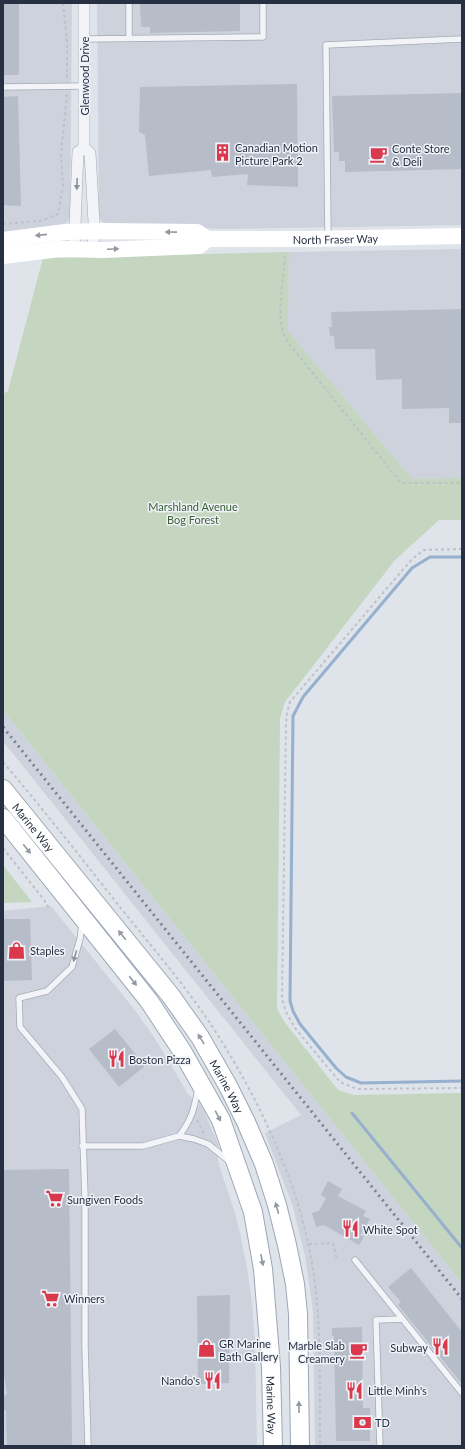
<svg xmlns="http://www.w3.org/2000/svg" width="465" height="1449" font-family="Lato,sans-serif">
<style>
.built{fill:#cdd2dc}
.green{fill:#c4d5c0}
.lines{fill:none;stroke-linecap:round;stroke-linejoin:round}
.stream{stroke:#97b0cd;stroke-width:3}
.building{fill:#b6bcc8}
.lane-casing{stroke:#a4aab5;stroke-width:7}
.street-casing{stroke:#a4aab5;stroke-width:12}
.primary-casing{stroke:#9da7b7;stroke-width:20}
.path{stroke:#bdc1c9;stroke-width:2;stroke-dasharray:3 3;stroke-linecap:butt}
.lane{stroke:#f2f4f8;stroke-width:5.5}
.street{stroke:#f2f4f8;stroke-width:11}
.secondary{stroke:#fff;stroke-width:16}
.primary{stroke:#fff;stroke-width:18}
.rail{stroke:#778295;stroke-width:3;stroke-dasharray:2 4;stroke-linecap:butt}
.oneway{fill:#8c929e}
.oneway2{fill:#9398a1}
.labels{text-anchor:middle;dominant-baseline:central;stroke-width:3;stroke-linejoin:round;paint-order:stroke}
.street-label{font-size:11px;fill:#273043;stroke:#eff2f7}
.poi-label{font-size:11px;fill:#273043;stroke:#eff2f7;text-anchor:start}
.park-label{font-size:11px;fill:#3a6033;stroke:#eff2f7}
</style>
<rect width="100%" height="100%" fill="#dfe3ea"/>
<path class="built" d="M3 3H72L70 217 68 221 63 225 3 234Z
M97 3H462V225L231 229 113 227 106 225 101 220 99 215Z
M462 249V478L412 479 288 331 289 252Z
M3 710 462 1283V1446H315L313 1311 305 1256 293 1207 265 1133 301 1115 3 741Z
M51 906 134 1009 149 1030 162 1050 188 1094 202 1107 218 1144V1162L234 1210 240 1233 247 1268 252 1303 255 1341 257 1446H3V911Z"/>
<path class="green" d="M289 252 288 331 412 479 462 478V520H439L395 560 285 702 280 718 277 1008 283 1020 338 1090 354 1095 462 1093V1283L3 710V394L8 391 43 258Z
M3 865 32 902 3 903Z"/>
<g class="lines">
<path class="stream" d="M462 557H430L412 568 303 697 293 716 290 1001 293 1011 300 1024 336 1068 346 1077 361 1083 462 1081
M352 1113 462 1248"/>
</g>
<path class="building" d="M3 3H19V75H3Z
M140 3H240V31L150 33V27H141Z
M297 84 298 187 247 185 248 174 212 177 211 170 149 176 145 135 139 132 140 87Z
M462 93V169L345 172V161H339V152H334L332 96Z
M18 96 21 206 3 205V97Z
M462 309V423H449V408L402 409V379L376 380 375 349H335L334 336H330L329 327H332L331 312Z
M3 919H30L32 980 3 981Z
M115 1029 145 1066 119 1087 89 1049Z
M69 1169 72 1446H7L6 1410H3V1396L7 1394 3 1367V1170Z
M328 1181 342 1189 338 1196 366 1211 363 1216 370 1219 360 1235 364 1237 359 1245 324 1225 316 1227 312 1213 319 1211 326 1198 321 1195Z
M411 1268 462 1332V1384L398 1305 401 1302 388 1287Z
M230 1295 229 1383 198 1384 197 1296Z
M362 1327 363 1408H370V1441H336L334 1336H332V1328Z"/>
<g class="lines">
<defs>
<path id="lane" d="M129 38V3
M85 39 263 37V3
M3 87 84 86
M328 238 326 45 462 39
M82 924 80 939 72 967 47 991 19 998 20 1027 62 1077 82 1109 85 1198V1346L88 1446
M179 1136C192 1119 194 1109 198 1089
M82 1146H143L179 1136 194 1139 208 1144 229 1161
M355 1260 462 1393
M380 1446 376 1320 402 1319"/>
<path id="street" d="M84 3V148
M84 148 90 153 94 222 93 249
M74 249 78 152 84 148"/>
<g id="primary">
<path id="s2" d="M3 789 171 996 200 1037 228 1086 246 1122 264 1164 277 1205 287 1245 295 1284 298 1314 300 1446"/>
<path id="s3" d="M3 818 149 1001 182 1051 221 1120 253 1212 263 1269 271 1367 273 1446"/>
</g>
</defs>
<use href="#lane" class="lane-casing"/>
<use href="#street" class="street-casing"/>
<use href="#primary" class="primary-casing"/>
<path class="path" d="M63 3 67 42V80
M3 224 40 221 58 214 63 186 61 154 67 94
M285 256C284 281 274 319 287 341L401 483H462
M462 549 424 550 412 559 290 702 287 713 286 723 282 999 286 1012 295 1028 340 1082 357 1089 462 1088
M3 762C42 808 79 855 116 902 145 939 176 974 203 1013 248 1078 292 1166 308 1243 323 1309 319 1379 320 1446
M3 848 44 900 49 908
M197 1120 204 1134
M309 1244 333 1243 337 1260"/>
<use href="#lane" class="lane"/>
<use href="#street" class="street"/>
<g class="secondary">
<path id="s1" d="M3 240 65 232 103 231 197 232 208 239H309L462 236"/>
<path d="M3 256 60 249 103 250 199 246 208 239"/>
</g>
<use href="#primary" class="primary"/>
<path class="rail" d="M3 727 462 1299"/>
</g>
<defs><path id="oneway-solid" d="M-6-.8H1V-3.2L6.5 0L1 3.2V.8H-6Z"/></defs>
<g class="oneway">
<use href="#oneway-solid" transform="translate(77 184) rotate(92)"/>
<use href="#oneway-solid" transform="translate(75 956) rotate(106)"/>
</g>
<g class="oneway2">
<use href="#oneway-solid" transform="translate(171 232) rotate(-179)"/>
<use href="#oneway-solid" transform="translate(41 235) rotate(174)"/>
<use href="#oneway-solid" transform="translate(113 249) rotate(-2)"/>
<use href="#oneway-solid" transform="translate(27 849) rotate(51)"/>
<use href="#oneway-solid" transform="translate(122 935) rotate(-129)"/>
<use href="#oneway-solid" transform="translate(133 981) rotate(52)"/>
<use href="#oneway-solid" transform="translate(201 1039) rotate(-122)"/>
<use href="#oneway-solid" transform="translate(218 1116) rotate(62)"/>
<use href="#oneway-solid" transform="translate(277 1208) rotate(-105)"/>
<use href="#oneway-solid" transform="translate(262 1260) rotate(79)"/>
<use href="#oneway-solid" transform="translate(299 1407) rotate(-91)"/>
</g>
<defs>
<symbol id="building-bare" viewBox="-9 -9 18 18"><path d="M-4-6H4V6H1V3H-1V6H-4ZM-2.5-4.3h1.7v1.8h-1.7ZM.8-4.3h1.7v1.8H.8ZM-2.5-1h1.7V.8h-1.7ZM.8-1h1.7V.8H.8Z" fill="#da394d" stroke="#eff2f7" stroke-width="2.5" paint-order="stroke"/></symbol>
<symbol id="cafe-bare" viewBox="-9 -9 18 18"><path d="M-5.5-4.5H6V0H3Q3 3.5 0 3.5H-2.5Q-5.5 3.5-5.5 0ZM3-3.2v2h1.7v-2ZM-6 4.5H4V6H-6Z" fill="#da394d" stroke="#eff2f7" stroke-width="2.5" paint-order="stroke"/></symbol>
<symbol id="shop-bare" viewBox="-9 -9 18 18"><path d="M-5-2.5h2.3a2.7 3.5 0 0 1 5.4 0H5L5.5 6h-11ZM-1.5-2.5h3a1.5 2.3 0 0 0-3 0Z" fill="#da394d" stroke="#eff2f7" stroke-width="2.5" paint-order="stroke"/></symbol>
<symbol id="restaurant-bare" viewBox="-9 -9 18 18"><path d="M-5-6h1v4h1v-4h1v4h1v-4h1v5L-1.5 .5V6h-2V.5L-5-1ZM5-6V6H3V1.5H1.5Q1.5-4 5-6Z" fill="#da394d" stroke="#eff2f7" stroke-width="2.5" paint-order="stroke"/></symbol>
<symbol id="supermarket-bare" viewBox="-9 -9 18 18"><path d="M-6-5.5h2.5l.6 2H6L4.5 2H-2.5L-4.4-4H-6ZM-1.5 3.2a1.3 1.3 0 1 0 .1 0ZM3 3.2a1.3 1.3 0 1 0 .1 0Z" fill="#da394d" stroke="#eff2f7" stroke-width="2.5" paint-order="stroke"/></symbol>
<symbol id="bank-bare" viewBox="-9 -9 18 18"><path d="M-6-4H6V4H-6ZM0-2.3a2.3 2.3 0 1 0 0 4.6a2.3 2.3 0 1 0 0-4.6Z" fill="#da394d" stroke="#eff2f7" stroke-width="2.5" paint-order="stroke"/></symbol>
</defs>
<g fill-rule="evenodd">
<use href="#building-bare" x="210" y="140" width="25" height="25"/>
<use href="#cafe-bare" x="366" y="142" width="25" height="25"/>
<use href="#shop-bare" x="4" y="938" width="25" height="25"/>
<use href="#restaurant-bare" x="104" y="1046" width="25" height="25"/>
<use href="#supermarket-bare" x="42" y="1186" width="25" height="25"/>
<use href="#restaurant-bare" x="338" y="1216" width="25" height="25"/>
<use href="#supermarket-bare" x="38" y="1286" width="25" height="25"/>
<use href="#restaurant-bare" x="428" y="1334" width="25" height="25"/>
<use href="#shop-bare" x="194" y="1336" width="25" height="25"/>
<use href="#cafe-bare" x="346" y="1338" width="25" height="25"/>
<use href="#restaurant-bare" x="200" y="1368" width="25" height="25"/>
<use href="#restaurant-bare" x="342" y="1378" width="25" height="25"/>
<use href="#bank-bare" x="350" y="1410" width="25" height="25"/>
</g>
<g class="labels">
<g class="street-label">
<text transform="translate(84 76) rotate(-90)">Glenwood Drive</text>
<text stroke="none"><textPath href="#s1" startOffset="335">North Fraser Way</textPath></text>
<text stroke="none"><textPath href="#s2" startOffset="49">Marine Way</textPath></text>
<text stroke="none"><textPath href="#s2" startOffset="373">Marine Way</textPath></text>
<text stroke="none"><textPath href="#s3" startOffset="665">Marine Way</textPath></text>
</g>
<g class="poi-label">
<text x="235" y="147">Canadian Motion<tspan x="235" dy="13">Picture Park 2</tspan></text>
<text x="392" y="148">Conte Store<tspan x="392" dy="13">&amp; Deli</tspan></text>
<text x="30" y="950">Staples</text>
<text x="129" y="1059">Boston Pizza</text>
<text x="67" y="1199">Sungiven Foods</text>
<text x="363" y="1229">White Spot</text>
<text x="64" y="1298">Winners</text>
<text x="219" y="1343">GR Marine<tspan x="219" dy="13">Bath Gallery</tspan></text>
<text x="345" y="1345" text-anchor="end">Marble Slab<tspan x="345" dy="13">Creamery</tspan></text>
<text x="428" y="1347" text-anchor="end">Subway</text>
<text x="200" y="1380" text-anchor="end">Nando's</text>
<text x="368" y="1390">Little Minh's</text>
<text x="375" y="1422">TD</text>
</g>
<g class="park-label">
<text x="193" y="506">Marshland Avenue<tspan x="193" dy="13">Bog Forest</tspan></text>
</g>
</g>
<rect width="465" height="1449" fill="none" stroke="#273043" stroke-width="8"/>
</svg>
